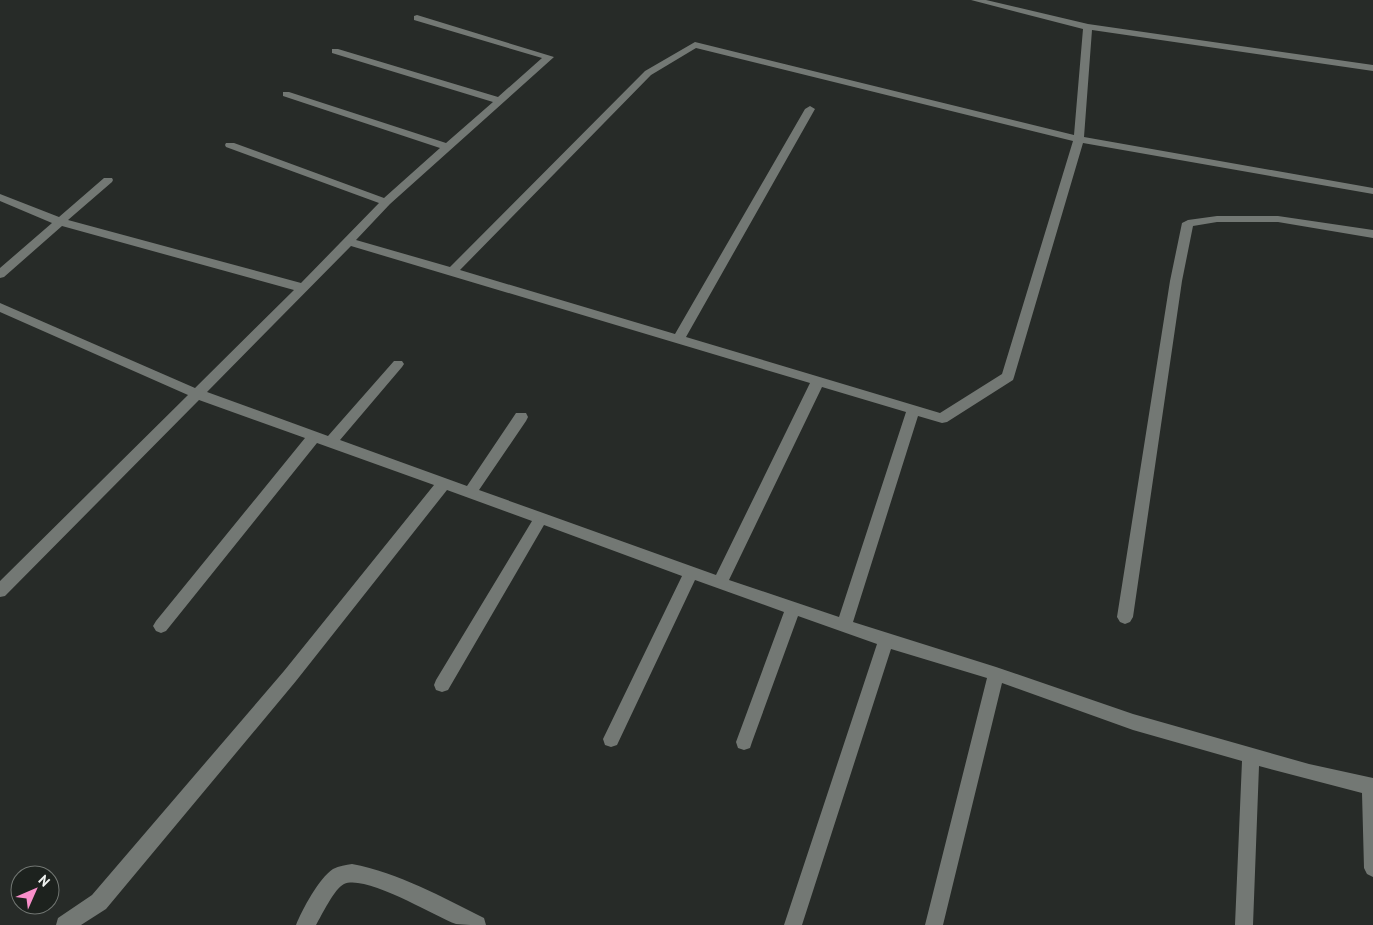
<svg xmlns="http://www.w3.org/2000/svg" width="1373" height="925" font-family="'PT Sans',sans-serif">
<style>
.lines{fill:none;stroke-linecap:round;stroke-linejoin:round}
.minor{fill:#737874;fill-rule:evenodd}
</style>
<rect width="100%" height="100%" fill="#272b28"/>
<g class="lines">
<path class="minor" d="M971 0H986L1088 24 1373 65V71L1092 30 1084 137 1373 188V194L1083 143 1014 377 1013 380 947 422 942 423 918 416 853 622 996 667 1133 714 1309 764 1373 778V877L1367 874 1364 868 1362 793 1259 766 1253 925H1235L1242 761 1133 730 1002 683 943 925H925L987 678 891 649 802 925H784L877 644 798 616 752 742 750 748 744 750 738 748 736 742 784 612 695 580 617 745 611 747 605 745 603 739 682 576 544 525 448 690 442 692 436 690 434 685 436 680 532 521 447 490 296 681 106 909 81 925H56L58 918 92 895 284 671 434 485 317 443 166 631 161 633 156 631 153 626 156 621 305 438 199 400 5 596 0 597V581L188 395 0 312V303L195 388 294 290 62 226 4 277 0 278V268L52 223 0 201V194L59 217 104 178H112L113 180 112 182 68 220 301 283 379 203 226 147 225 145 226 143H234L384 198 440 148 283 96V92H289L446 143 493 102 332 53V49H338L498 97 542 58 414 20V16L417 15 554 57 390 204 356 240 450 267 645 71 695 42 1074 135 1083 29ZM696 48 1073 141 1002 374 940 413 686 337 815 109 810 106 805 109 675 334 460 270 651 75ZM351 246 810 383 716 575 479 490 526 421 528 417 526 413H516L467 486 340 440 402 367 404 364 402 361H394L328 436 207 392ZM822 387 906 412 839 617 729 580Z
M1217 216H1278L1373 230V238L1278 222H1217L1193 226 1182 281 1133 617 1130 622 1125 624 1120 622 1117 617 1170 281 1182 223 1188 220Z
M352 864C399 873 442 897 484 918L486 925C477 925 464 925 456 924 434 916 366 874 344 884 334 889 322 915 316 925H296C302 910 319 878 333 869 339 866 346 865 352 864Z"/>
</g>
<g transform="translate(35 890) rotate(45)"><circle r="24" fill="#1d221e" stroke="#717672"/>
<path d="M0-4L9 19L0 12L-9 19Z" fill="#f98fca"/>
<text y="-8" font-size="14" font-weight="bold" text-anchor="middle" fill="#f0f3f1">N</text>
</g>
</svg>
